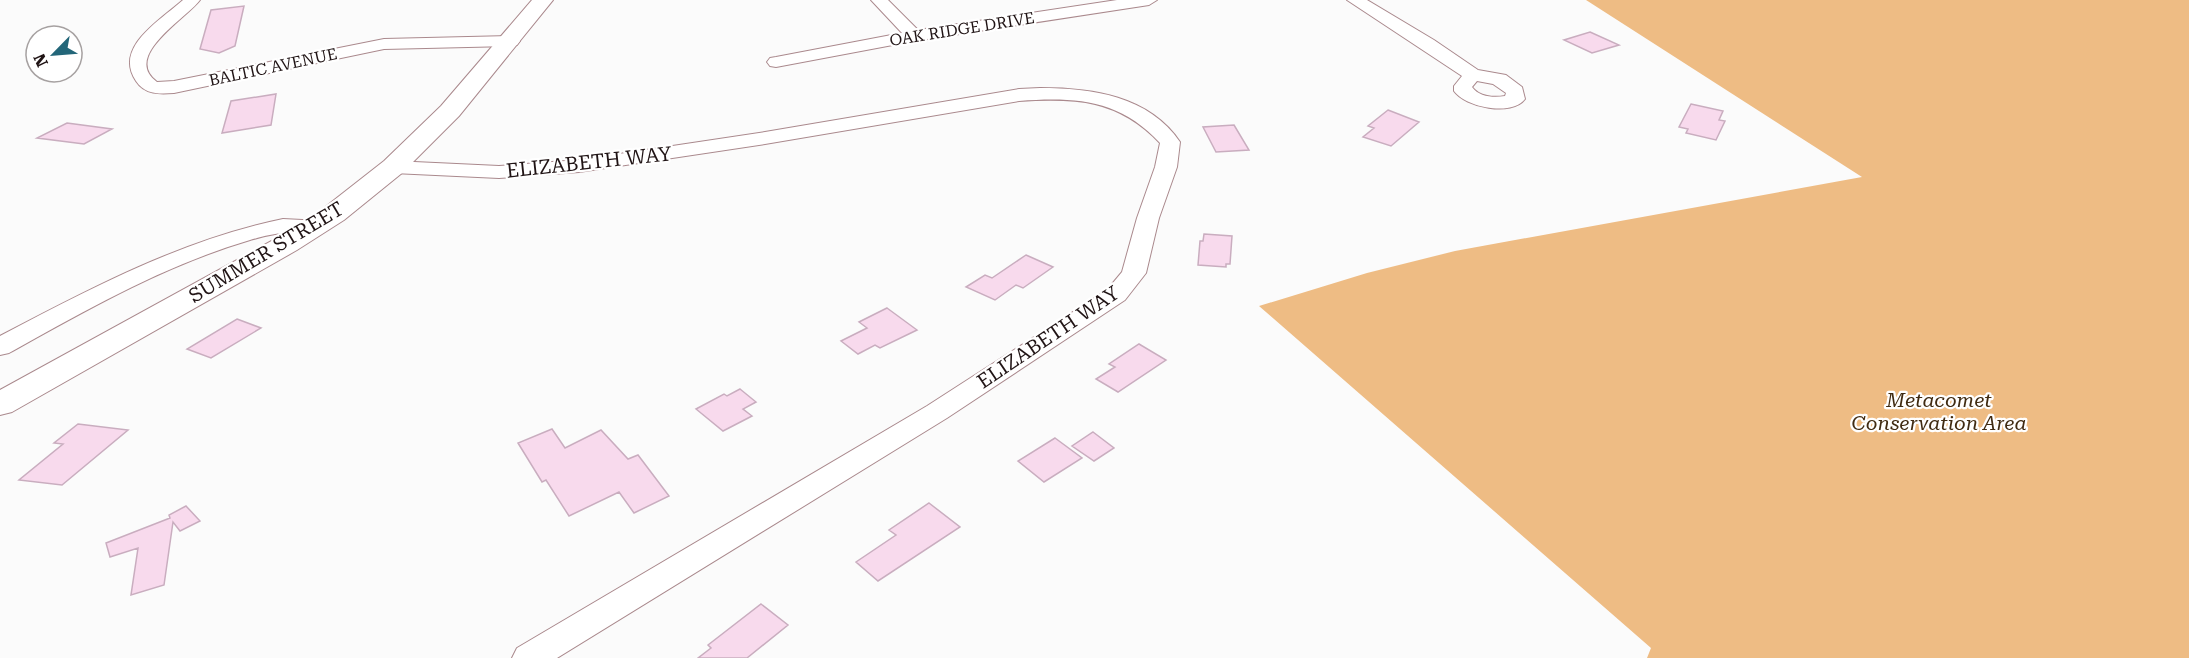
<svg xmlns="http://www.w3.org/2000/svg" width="2189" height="658" font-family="'Roboto Serif',serif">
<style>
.forest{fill:#eebc84}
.building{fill:#f8daed;stroke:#c9adbf;stroke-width:1.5}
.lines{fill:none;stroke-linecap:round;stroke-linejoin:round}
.minor-casing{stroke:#aa898d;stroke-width:2}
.tertiary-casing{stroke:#aa898d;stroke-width:2}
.minor{fill:#fff;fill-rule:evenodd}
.tertiary{fill:#fff;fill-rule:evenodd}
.labels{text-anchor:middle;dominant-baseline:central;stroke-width:4.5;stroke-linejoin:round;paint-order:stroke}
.far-street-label{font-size:16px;fill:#201415;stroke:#fff}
.street-label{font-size:20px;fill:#201415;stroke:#fff}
.park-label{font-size:20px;font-style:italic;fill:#402b12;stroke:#fff}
</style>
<rect width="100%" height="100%" fill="#fbfbfb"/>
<path class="forest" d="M1586 0H2189V658H1647L1651 648 1259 306 1367 273 1455 251 1862 177Z"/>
<path class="building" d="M244 6 235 46 219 53 200 49 211 10Z
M1590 32 1619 45 1592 53 1564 40Z
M276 94 271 125 222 133 231 101Z
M1691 104 1723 111 1719 120 1725 121 1716 140 1686 133 1688 129 1679 127Z
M1388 110 1419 122 1391 146 1363 137 1374 128 1368 126Z
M67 123 112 129 84 144 37 138Z
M1234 125 1249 150 1216 152 1203 127Z
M1204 234 1232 236 1230 264H1226V267L1198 265 1200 241H1203Z
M1026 255 1053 267 1023 288 1016 285 995 300 966 287 985 275 992 278Z
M887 308 917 330 880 348 875 345 858 354 841 341 867 328 859 322Z
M237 319 261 328 211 358 187 349Z
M1139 344 1166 360 1118 392 1096 379 1115 367 1109 364Z
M740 389 756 402 743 409 752 416 723 431 696 409 724 394 727 396Z
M78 424 128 430 62 485 19 480 63 444 54 443Z
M552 429 565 448 601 430 628 459 638 455 669 496 634 513 619 492 569 516 546 480 542 482 518 443Z
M1093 432 1114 448 1094 461 1072 446Z
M1055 438 1082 458 1044 482 1018 461Z
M929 503 960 527 878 581 856 562 896 535 889 530Z
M186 506 200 521 180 531 173 522 164 585 131 595 138 548 110 557 106 543 170 518 169 515Z
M761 604 788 625 747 658H698L711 648 708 645Z"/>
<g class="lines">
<defs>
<path id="minor" d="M183 0H200C187 18 121 56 157 82L174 81 384 39 511 36 517 37 520 41 517 45 511 46 384 49 174 93C160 94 145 95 136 81 113 47 161 20 183 0Z
M871 0H888L918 30 1117 0H1157L1149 5 914 41 776 67 770 66 767 62 770 58 776 57 902 33Z
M1347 0H1367L1434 40 1478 70 1506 75 1522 87 1525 99C1512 117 1465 107 1454 91V86L1462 76ZM1477 81 1493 84 1506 93 1505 96C1494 98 1479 97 1472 87Z
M1040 88C1092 88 1149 96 1180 142L1177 167 1159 218 1146 273 1125 300 947 418 557 658H512L517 648 927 406 1107 290 1122 272 1137 218 1155 167 1160 143C1119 99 1075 97 1019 101L765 144 579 172 499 178 393 173 386 171 382 167 386 163 393 161 499 166 579 160 765 132 1019 89Z
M283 219 322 221 325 226 322 231C310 234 298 232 286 233 274 233 261 237 250 240 165 265 86 310 9 353L0 355V336C91 288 182 240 283 219Z"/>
<path id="tertiary" d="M532 0H553L459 116 402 173 344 220 297 250 12 412 0 415V390L277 238 324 208 384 161 441 106Z"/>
</defs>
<use href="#minor" class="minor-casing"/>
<use href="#tertiary" class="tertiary-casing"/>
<use href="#minor" class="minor"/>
<use href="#tertiary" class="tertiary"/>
</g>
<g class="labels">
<g class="far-street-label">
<text transform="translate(962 29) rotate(-9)">OAK RIDGE DRIVE</text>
<text transform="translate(273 67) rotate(-12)">BALTIC AVENUE</text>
</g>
<g class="street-label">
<text transform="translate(589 162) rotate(-6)">ELIZABETH WAY</text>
<text transform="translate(266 252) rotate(-31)">SUMMER STREET</text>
<text transform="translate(1048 337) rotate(-34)">ELIZABETH WAY</text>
</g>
<g class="park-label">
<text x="1939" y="400">Metacomet<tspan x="1939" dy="23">Conservation Area</tspan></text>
</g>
</g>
<g transform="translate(54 54) rotate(245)"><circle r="28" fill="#ffffff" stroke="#a6a1a1" stroke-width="1.5"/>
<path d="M0-4.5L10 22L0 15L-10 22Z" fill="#236679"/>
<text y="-9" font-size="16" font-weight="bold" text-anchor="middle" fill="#201415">N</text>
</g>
</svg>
